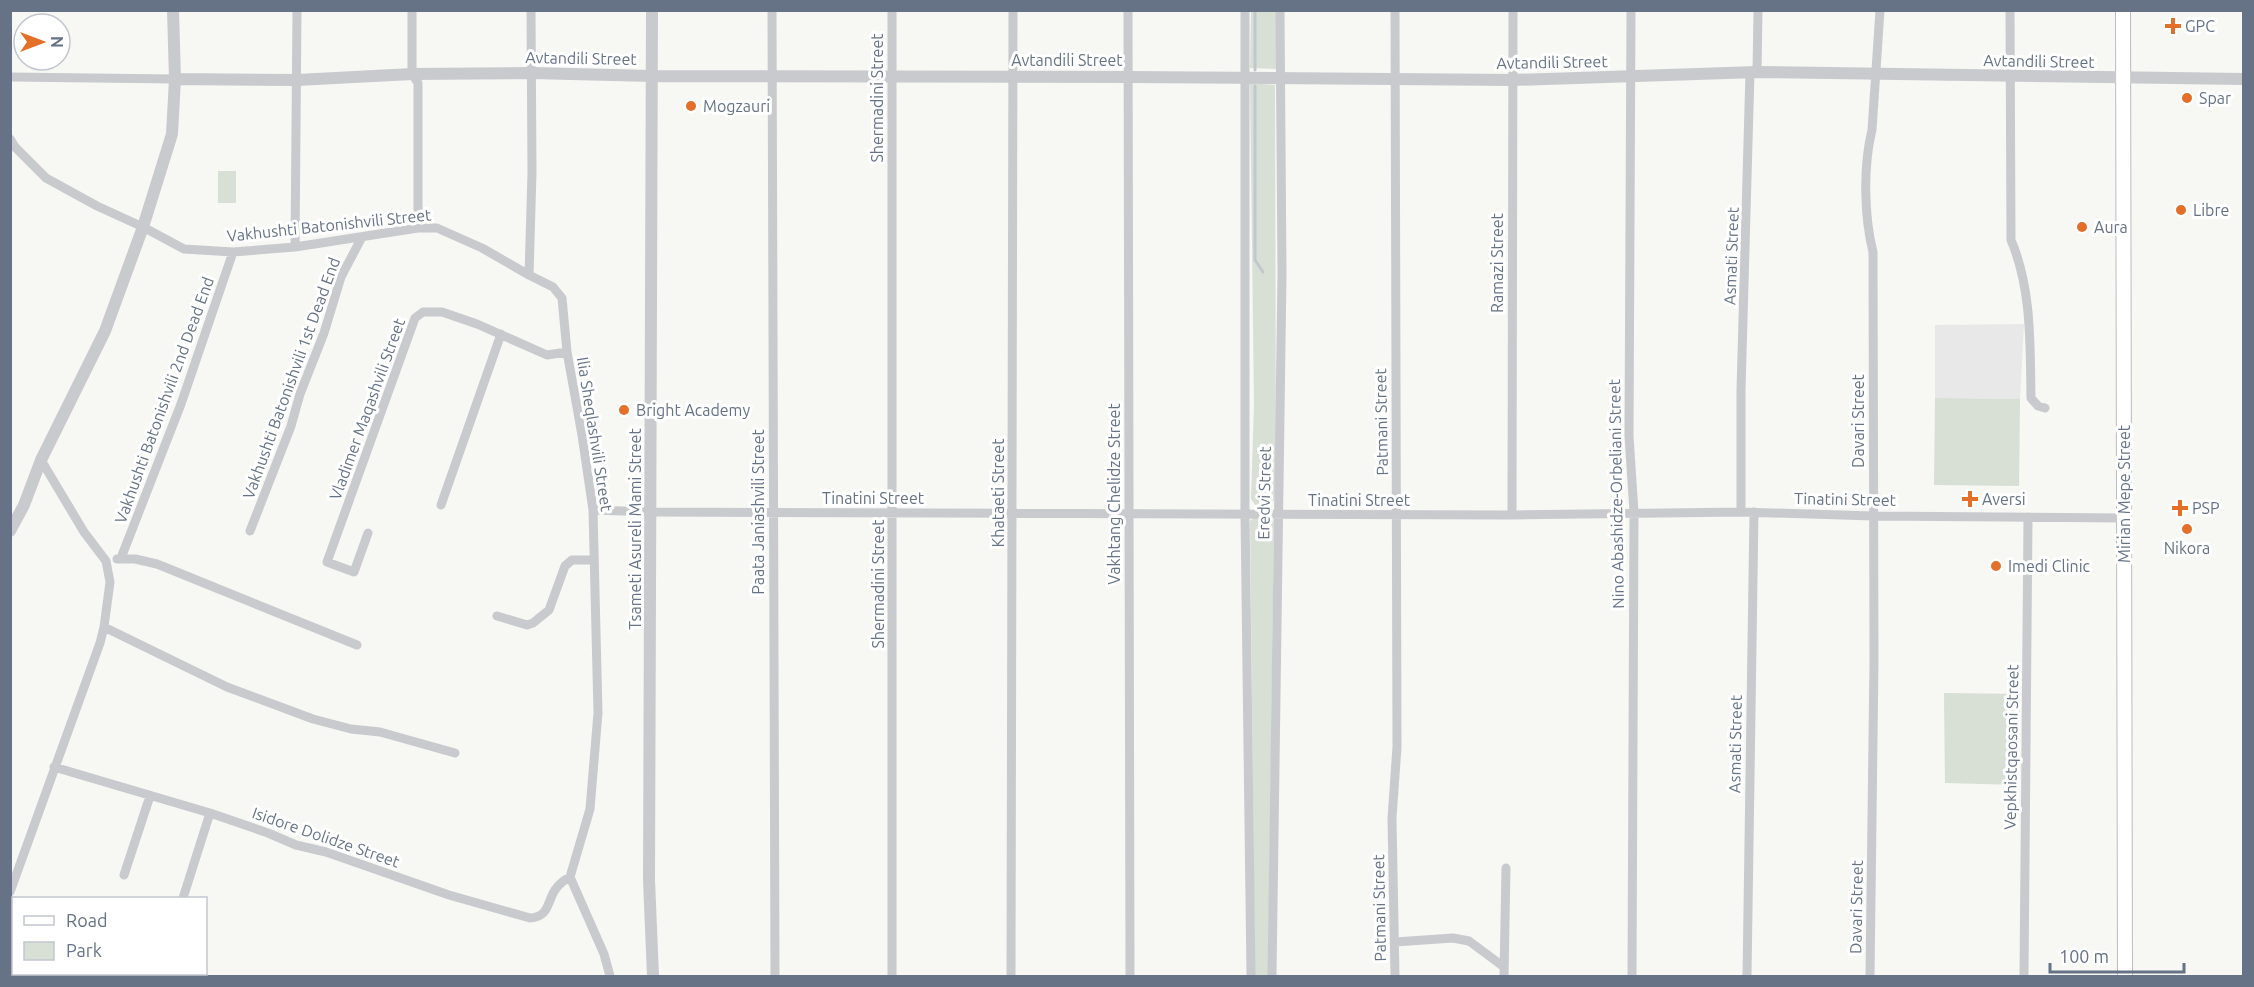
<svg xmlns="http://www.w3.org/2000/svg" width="2254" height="987" font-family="Ubuntu,sans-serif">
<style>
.built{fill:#e8e8e8}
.green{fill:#d8dfd5}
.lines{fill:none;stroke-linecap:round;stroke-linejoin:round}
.stream{stroke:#c0c8cd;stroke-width:3}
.secondary-casing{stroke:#babdc2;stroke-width:16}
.minor{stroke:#c8cace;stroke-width:9}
.tertiary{stroke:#c8cace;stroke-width:12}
.secondary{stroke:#fff;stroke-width:14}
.poi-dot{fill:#e36f28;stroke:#fff;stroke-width:2}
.labels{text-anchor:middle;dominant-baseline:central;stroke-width:6;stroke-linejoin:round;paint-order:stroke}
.poi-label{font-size:16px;fill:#667386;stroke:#fff;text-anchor:start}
.street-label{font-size:16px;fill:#667386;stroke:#fff}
</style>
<rect width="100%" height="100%" fill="#f7f7f4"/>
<path class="built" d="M2024 324 2020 399 1935 398V325Z"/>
<path class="green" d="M1251 11H1276V69L1250 68Z
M1250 83 1275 85 1276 486 1273 504 1256 506 1251 499 1254 405Z
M218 171H236V203H218Z
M1935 398 2020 399 2019 486 1934 485Z
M1253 518H1273L1274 521 1268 976H1255L1250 521Z
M1944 693 2020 694 2019 785 1945 783Z"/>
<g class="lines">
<path class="stream" d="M1255 10V70
M1255 86V260L1263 272"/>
<defs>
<path id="secondary" d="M2123 10 2125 976"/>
</defs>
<use href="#secondary" class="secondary-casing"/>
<path class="minor" d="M412 10V74L418 83V228
M531 10 532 173 529 275 553 287 562 298 567 352 582 435 593 510 598 713 590 809 570 877 604 954 610 976
M772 10 775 976
M1128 10 1130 976
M1245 10V514L1251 976
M1631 10 1629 436 1634 512 1632 976
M2010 10 2011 240C2032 289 2030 346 2031 398L2038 406 2045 408
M1757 72 1758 10
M10 77 175 79
M10 139 15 147 46 178 97 206 143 227 184 249 233 252 295 247 418 228H437L482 248 529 275
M295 247 297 10
M441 505 501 334
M593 510 652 512 1512 515 1741 512 1873 516 2124 518
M1741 512V390L1750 72
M1512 515 1513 10
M250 531 291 426 300 394 324 333 341 277 362 237
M368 533 354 572 327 562 415 318 423 312H442L477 324 547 355 567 352
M121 558 181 404 233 252
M117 559H135L157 564 357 645
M497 616 527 625 533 623 549 610 565 566 572 560H593
M104 627 227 687 313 719 351 729 380 732 455 753
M54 767 210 813 268 833 296 845 326 852 449 895 530 918C549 917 547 902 555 890 559 884 564 880 570 877
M124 875 150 796
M10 892 100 643 104 627 110 582 106 561 84 532 41 460
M183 898 210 813
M1395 942 1453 938 1469 941 1504 967
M41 976 42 974
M87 976 88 974
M892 976V10
M1011 976 1013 10
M1272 976 1282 274 1280 10
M1395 976 1392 818 1397 747 1395 10
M1504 976 1506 868
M1747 976 1754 512
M1870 976 1874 661 1873 252C1864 216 1863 166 1872 130L1880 10
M2024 976 2028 517"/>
<path class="tertiary" d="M652 10 649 880 653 976
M175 79 297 80 412 74 531 73 652 76 1129 77 1513 80 1757 72 2244 79
M10 531 24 505 41 460 105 331 143 227 172 134 175 79 173 10"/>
<use href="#secondary" class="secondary"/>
</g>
<g class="poi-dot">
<path d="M2170 17h6v6h6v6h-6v6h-6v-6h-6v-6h6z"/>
<circle cx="2187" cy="98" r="6"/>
<circle cx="691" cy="106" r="6"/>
<circle cx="2181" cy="210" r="6"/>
<circle cx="2082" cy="227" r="6"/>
<circle cx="624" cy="410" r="6"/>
<path d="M1967 490h6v6h6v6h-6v6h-6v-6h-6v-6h6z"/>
<path d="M2177 499h6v6h6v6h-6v6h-6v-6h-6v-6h6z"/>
<circle cx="2187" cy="529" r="6"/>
<circle cx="1996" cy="566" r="6"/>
</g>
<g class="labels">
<g class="poi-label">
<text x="2185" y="26">GPC</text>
<text x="2199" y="98">Spar</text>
<text x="703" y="106">Mogzauri</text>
<text x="2193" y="210">Libre</text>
<text x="2094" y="227">Aura</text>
<text x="636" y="410">Bright Academy</text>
<text x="1982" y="499">Aversi</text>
<text x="2192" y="508">PSP</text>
<text x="2187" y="548" text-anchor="middle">Nikora</text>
<text x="2008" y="566">Imedi Clinic</text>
</g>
<g class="street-label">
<text transform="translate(581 58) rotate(1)">Avtandili Street</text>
<text x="1067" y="60">Avtandili Street</text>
<text transform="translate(2039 61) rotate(1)">Avtandili Street</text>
<text transform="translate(1552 62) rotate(-1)">Avtandili Street</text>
<text transform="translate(877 98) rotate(-90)">Shermadini Street</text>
<text transform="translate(329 225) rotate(-6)">Vakhushti Batonishvili Street</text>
<text transform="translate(1731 256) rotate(-88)">Asmati Street</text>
<text transform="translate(1497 263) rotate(-90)">Ramazi Street</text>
<text transform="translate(291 378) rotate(-70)">Vakhushti Batonishvili 1st Dead End</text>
<text transform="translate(164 400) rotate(-70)">Vakhushti Batonishvili 2nd Dead End</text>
<text transform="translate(367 409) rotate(-70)">Vladimer Maqashvili Street</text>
<text transform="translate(1858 421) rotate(-90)">Davari Street</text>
<text transform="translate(1381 422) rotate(-91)">Patmani Street</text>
<text transform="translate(595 434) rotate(81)">Ilia Sheqlashvili Street</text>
<text transform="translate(998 493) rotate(-90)">Khataeti Street</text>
<text transform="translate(1264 493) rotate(-89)">Eredvi Street</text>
<text transform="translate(1114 494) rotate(-90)">Vakhtang Chelidze Street</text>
<text transform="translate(1616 494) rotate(-91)">Nino Abashidze-Orbeliani Street</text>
<text transform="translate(2124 494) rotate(-90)">Mirian Mepe Street</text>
<text x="873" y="498">Tinatini Street</text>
<text transform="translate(1845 499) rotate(1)">Tinatini Street</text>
<text x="1359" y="500">Tinatini Street</text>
<text transform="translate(758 512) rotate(-90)">Paata Janiashvili Street</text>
<text transform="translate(635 529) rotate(-90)">Tsameti Asureli Mami Street</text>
<text transform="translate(878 584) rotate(-90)">Shermadini Street</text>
<text transform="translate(1735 744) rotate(-89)">Asmati Street</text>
<text transform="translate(2011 747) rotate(-89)">Vepkhistqaosani Street</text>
<text transform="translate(326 837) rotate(19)">Isidore Dolidze Street</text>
<text transform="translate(1856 907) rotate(-89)">Davari Street</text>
<text transform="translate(1379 908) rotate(-91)">Patmani Street</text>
</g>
</g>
<rect width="2254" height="987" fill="none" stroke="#667386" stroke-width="24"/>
<rect x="12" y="897" width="195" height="78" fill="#ffffff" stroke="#c2c7cf" stroke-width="1.5"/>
<rect x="24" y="916" width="30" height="9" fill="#ffffff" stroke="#c2c7cf" stroke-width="1.5"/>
<text x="66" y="927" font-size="18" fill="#667386">Road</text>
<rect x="24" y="942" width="30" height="18" fill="#d8dfd5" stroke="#c2c7cf" stroke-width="1.5"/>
<text x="66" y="957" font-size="18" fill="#667386">Park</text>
<g transform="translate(42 42) rotate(90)"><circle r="28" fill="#ffffff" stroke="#c2c7cf" stroke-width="1.5"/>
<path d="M0-4.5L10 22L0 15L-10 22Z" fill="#e36f28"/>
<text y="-9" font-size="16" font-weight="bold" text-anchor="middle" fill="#667386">N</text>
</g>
<path d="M2050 963v9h134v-9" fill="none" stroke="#667386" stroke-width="3"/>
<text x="2059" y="963" font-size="18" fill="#667386" stroke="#ffffff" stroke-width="4.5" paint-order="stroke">100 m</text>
</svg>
